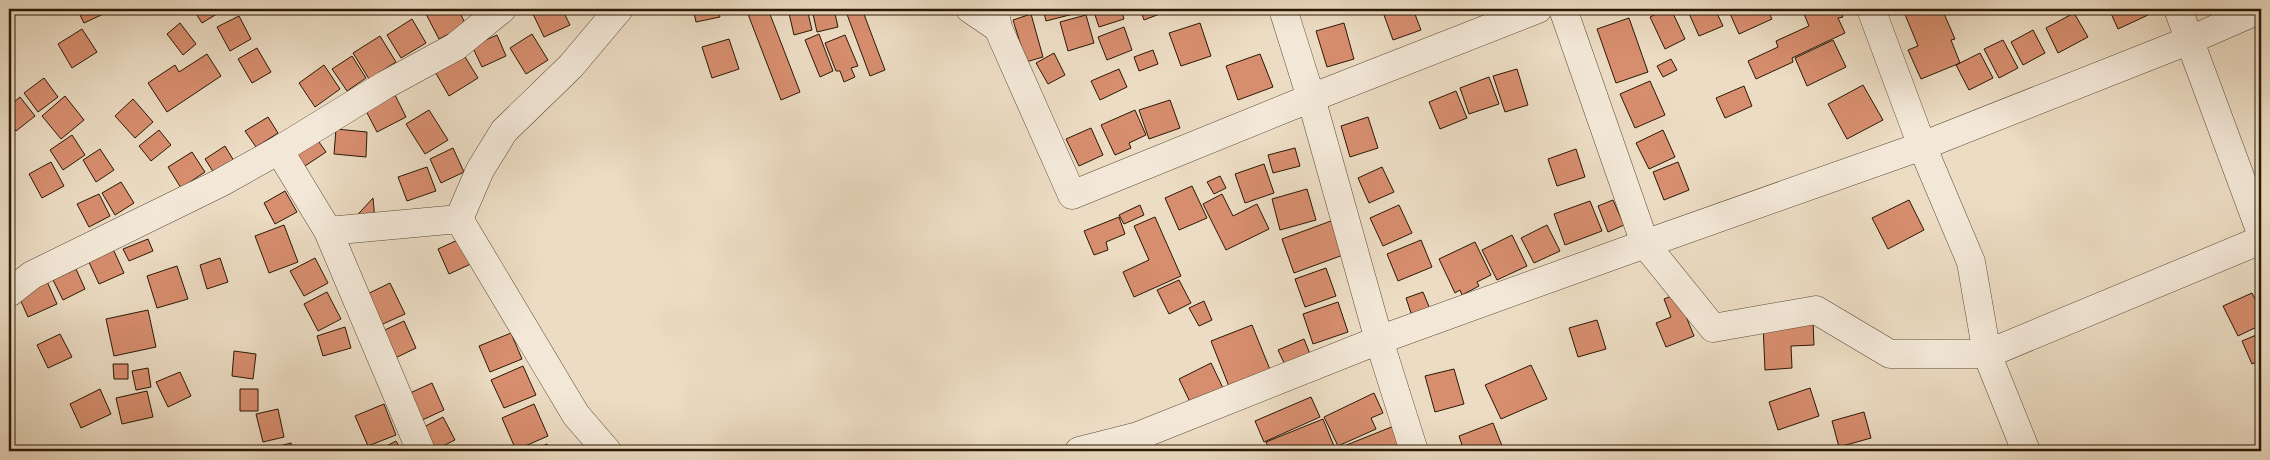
<svg xmlns="http://www.w3.org/2000/svg" width="2270" height="460" font-family="Cardo,serif">
<style>
.building{fill:#d78e6f;stroke:#2a1804}
.lines{fill:none;stroke-linecap:round;stroke-linejoin:round}
.minor-casing{stroke:#5a4934;stroke-width:29}
.minor{stroke:#f3e8d8;stroke-width:28}
</style>
<rect width="100%" height="100%" fill="#ecdcc3"/>
<filter id="stains"><feTurbulence type="fractalNoise" baseFrequency=".004" numOctaves="4"/><feColorMatrix values="0 0 0 0 .2 0 0 0 0 .09 0 0 0 0 .02 0 0 0 .5 -.17"/></filter>
<radialGradient id="worn" r=".72"><stop offset=".6" stop-color="#630" stop-opacity="0"/><stop offset="1" stop-color="#630" stop-opacity=".3"/></radialGradient>
<path class="building" d="M77 9H114L84 23Z
M193 9H225L202 23Z
M435 9H458L466 25 439 39 426 14Z
M544 9H562L570 25 544 37 533 14Z
M693 9H718L720 17 696 22Z
M746 9H768L800 92 781 100Z
M788 9H812L813 14 808 13 812 30 794 35Z
M816 9H834L838 27 817 32 813 14Z
M845 9H862L885 70 870 76Z
M1043 9H1084L1085 11 1046 21Z
M1093 9H1121L1124 19 1099 27Z
M1140 9H1170V10L1144 20Z
M1400 9H1413L1421 30 1393 40 1384 15Z
M1666 9H1671L1685 39 1665 49 1650 17Z
M1687 9H1715L1723 26 1699 36Z
M1728 9H1767L1772 19 1739 34Z
M1814 9H1839L1843 17 1838 18 1845 33 1792 58 1793 62 1756 79 1748 61 1778 47 1776 41 1809 26 1804 14Z
M1912 9H1942L1955 39 1951 40 1960 63 1921 79 1908 50 1918 46 1904 12Z
M2109 9H2145L2148 15 2118 29Z
M2074 13 2088 37 2058 53 2046 28Z
M1031 14 1043 57 1026 62 1013 20Z
M1086 15 1094 43 1068 51 1060 22Z
M239 16 251 39 230 51 217 27Z
M1629 18 1648 72 1616 83 1597 29Z
M412 19 426 43 401 58 387 35Z
M180 23 196 44 183 55 167 34Z
M1200 23 1211 56 1181 66 1169 33Z
M1344 23 1354 59 1327 67 1316 31Z
M1124 27 1132 50 1107 60 1098 37Z
M82 29 97 52 72 68 58 44Z
M2033 30 2045 53 2023 65 2011 42Z
M532 34 548 60 526 74 510 48Z
M819 34 833 71 820 77 805 40Z
M497 35 506 56 482 67 472 46Z
M845 35 858 66 851 68 855 77 844 82 840 71H836L825 43Z
M380 36 396 62 369 79 353 53Z
M729 39 739 69 712 78 702 47Z
M1833 40 1846 67 1807 86 1795 58Z
M2003 40 2018 68 1999 78 1984 49Z
M257 48 271 72 252 83 238 59Z
M1153 50 1158 64 1139 71 1134 57Z
M462 52 478 78 449 96 434 70Z
M1054 53 1065 75 1048 84 1036 63Z
M1980 53 1993 78 1969 90 1956 65Z
M207 54 221 76 167 112 148 83 175 65 179 72Z
M1260 54 1273 87 1238 100 1226 66Z
M352 56 366 78 347 91 332 69Z
M1671 59 1677 70 1663 77 1657 66Z
M324 65 340 89 315 107 299 83Z
M1119 69 1127 87 1100 100 1091 81Z
M1517 69 1528 105 1505 112 1493 76Z
M1489 77 1499 104 1469 114 1460 88Z
M44 78 58 97 38 112 24 93Z
M1650 81 1665 115 1635 128 1620 94Z
M1863 85 1883 120 1847 139 1828 104Z
M1744 86 1752 106 1725 118 1716 98Z
M1456 91 1467 118 1440 129 1429 102Z
M395 95 406 117 377 132 366 111Z
M65 96 84 120 61 139 42 116Z
M20 97 35 116 16 131 9 121V106Z
M133 99 153 122 135 138 115 116Z
M1170 100 1180 128 1149 139 1139 110Z
M429 110 448 140 425 154 406 124Z
M1135 110 1146 135 1129 143 1131 148 1115 155 1101 125Z
M268 117 278 133 256 147 245 131Z
M1368 117 1378 148 1350 157 1341 126Z
M9 124 15 134 9 138Z
M1091 128 1103 155 1079 166 1066 139Z
M336 129 367 132 366 157 334 154Z
M159 130 171 145 151 161 139 146Z
M1663 130 1675 157 1649 169 1636 143Z
M312 132 326 152 302 168 289 147Z
M72 135 85 155 63 170 50 150Z
M225 146 234 161 214 173 205 159Z
M453 148 464 172 441 183 430 159Z
M1295 148 1300 166 1273 173 1268 155Z
M100 149 114 170 96 182 83 160Z
M1576 149 1585 177 1557 186 1548 159Z
M192 152 205 172 181 188 168 167Z
M51 162 64 186 42 198 29 174Z
M1678 162 1689 190 1664 200 1653 172Z
M1264 164 1274 193 1245 203 1235 174Z
M427 167 436 191 407 201 398 177Z
M1382 167 1394 192 1369 203 1358 178Z
M1220 176 1226 188 1214 194 1207 182Z
M121 182 134 203 115 215 102 193Z
M1192 186 1207 218 1179 230 1165 198Z
M1307 189 1316 220 1280 230 1272 199Z
M285 191 297 212 275 224 264 203Z
M99 194 110 216 89 227 77 204Z
M1222 194 1233 216 1257 204 1269 229 1226 250 1203 204Z
M373 198 375 221 349 224Z
M1613 200 1624 225 1608 232 1598 206Z
M1909 200 1924 230 1888 249 1872 218Z
M1590 201 1602 231 1565 245 1554 214Z
M1140 205 1144 215 1124 224 1119 215Z
M1399 205 1412 233 1383 246 1370 218Z
M1119 217 1125 234 1106 242 1108 250 1094 255 1084 231Z
M1155 217 1181 276 1134 297 1123 272 1149 260 1134 226Z
M1331 221 1343 255 1294 273 1282 239Z
M284 225 298 262 269 273 255 236Z
M1547 225 1560 251 1534 263 1521 238Z
M1512 235 1527 266 1497 280 1482 250Z
M462 238 473 263 449 274 438 249Z
M148 239 153 251 129 261 123 249Z
M1421 240 1432 267 1398 281 1387 254Z
M1475 242 1491 275 1477 282 1479 286 1462 295 1460 290 1455 293 1439 259Z
M113 249 124 273 99 284 88 260Z
M220 258 228 282 207 289 200 265Z
M315 258 328 283 304 296 290 271Z
M177 266 188 299 157 308 147 276Z
M1326 268 1336 296 1305 307 1295 279Z
M76 269 85 289 63 300 53 280Z
M45 277 57 304 28 317 16 290Z
M1179 280 1191 303 1169 314 1157 290Z
M390 283 405 314 374 328 359 298Z
M327 292 341 319 318 331 304 304Z
M1423 292 1430 309 1412 316 1406 298Z
M2252 293 2261 311V325L2238 336 2223 306Z
M1677 294 1694 336 1666 347 1656 323 1671 317 1664 299Z
M1204 301 1212 320 1199 326 1189 308Z
M1338 302 1348 332 1313 344 1303 314Z
M148 310 156 347 114 356 106 319Z
M1597 320 1606 349 1578 357 1569 328Z
M404 321 416 348 387 362 374 335Z
M1813 321 1814 345 1791 346 1792 368 1765 370 1763 324Z
M1252 325 1271 372 1230 389 1211 341Z
M345 327 351 348 323 356 317 336Z
M511 333 522 359 490 372 479 346Z
M2261 333V360L2252 364 2242 341Z
M60 334 72 357 48 368 37 345Z
M1304 339 1310 354 1285 365 1278 350Z
M234 351 256 354 253 379 232 376Z
M1211 363 1223 388 1191 404 1179 379Z
M113 364H128V379H114Z
M1531 365 1547 399 1501 419 1485 385Z
M523 366 536 395 504 408 491 380Z
M148 368 151 387 136 390 132 371Z
M1454 369 1464 404 1435 412 1425 376Z
M180 372 191 396 168 407 156 382Z
M432 383 444 410 420 421 408 394Z
M1810 388 1819 416 1778 430 1769 402Z
M100 389 111 414 81 428 70 404Z
M240 389H258V411H240Z
M147 391 153 417 122 424 116 398Z
M1374 393 1383 413 1371 418 1376 429 1338 446 1324 417Z
M1311 397 1320 417 1264 442 1255 421Z
M384 404 396 435 368 446 355 416Z
M534 404 548 436 516 450 502 418Z
M278 409 284 437 263 442 256 414Z
M1864 412 1871 438 1839 447 1832 421Z
M443 417 455 440 433 451 420 429Z
M1323 419 1336 451H1270L1266 442Z
M1493 423 1504 451H1464L1459 436Z
M1394 426 1404 451H1340L1339 448Z
M396 441 402 451H377Z
M291 443 293 451H264V450Z
M547 444 551 451H532Z"/>
<g class="lines">
<defs>
<path id="minor" d="M970 9 998 28
M994 9 998 28 1072 195 1311 98 1283 9
M1563 9 1645 244 1922 146 2190 40 2261 9
M1871 9 1922 146 1971 262 1987 354 2026 451
M2178 9 2261 233
M459 219 480 170 504 131 571 66 619 9
M328 231 459 219 576 415 607 451
M9 293 32 275 220 183 279 150
M421 451 328 231 279 150 385 85 455 47 502 9
M1079 451 1138 436
M1142 451 1138 436 1379 340 1311 98 1538 9
M1414 451 1379 340 1645 244 1713 328 1816 310 1890 354H1987L2261 240"/>
</defs>
<use href="#minor" class="minor-casing"/>
<use href="#minor" class="minor"/>
</g>
<rect width="2270" height="460" fill="none" stroke="#ecdcc3" stroke-width="30"/>
<rect x="10" y="10" width="2250" height="440" fill="none" stroke="#2a1804" stroke-width="2.5"/>
<rect x="15" y="15" width="2240" height="430" fill="none" stroke="#2a1804"/>
<rect width="100%" height="100%" filter="url(#stains)"/>
<rect width="100%" height="100%" fill="url(#worn)"/>
</svg>
